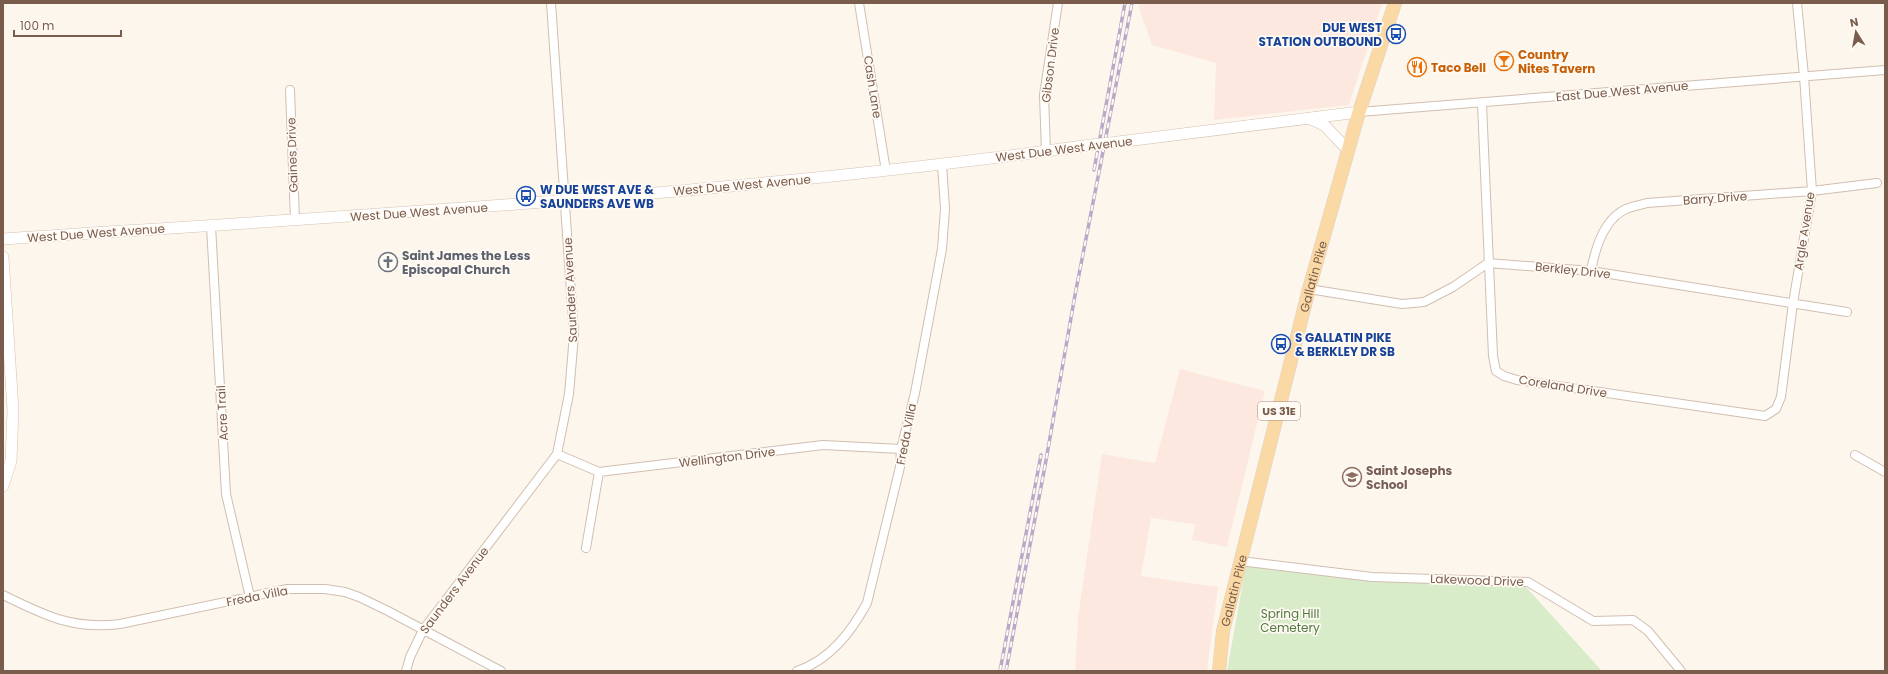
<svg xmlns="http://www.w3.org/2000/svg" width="1888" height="674" font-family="Poppins,sans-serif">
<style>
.commercial{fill:#fde8e0}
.green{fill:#d8ecc9}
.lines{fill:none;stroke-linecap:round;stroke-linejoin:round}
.street-casing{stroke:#d1beb0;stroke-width:10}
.secondary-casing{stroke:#d6c0b0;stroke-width:12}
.primary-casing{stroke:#dad1cd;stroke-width:14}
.street{stroke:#fff;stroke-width:8}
.secondary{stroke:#fff;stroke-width:11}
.primary{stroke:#fbd9a5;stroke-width:13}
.rail-casing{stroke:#b9a8c9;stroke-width:3.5}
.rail{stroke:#fffaf3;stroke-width:2;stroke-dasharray:6;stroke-linecap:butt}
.secondary-bridge-casing{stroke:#d6c0b0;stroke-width:12;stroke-linecap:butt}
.secondary-bridge{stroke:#fff;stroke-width:11}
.labels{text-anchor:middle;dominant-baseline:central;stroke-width:3.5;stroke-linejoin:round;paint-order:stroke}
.shield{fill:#fffaf3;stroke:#a28b7f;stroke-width:1}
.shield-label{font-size:11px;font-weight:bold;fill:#7a5c4d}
.transit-label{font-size:12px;font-weight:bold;fill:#164399;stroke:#fffaf3;text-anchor:start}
.food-label{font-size:12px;font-weight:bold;fill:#c56008;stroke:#fffaf3;text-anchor:start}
.street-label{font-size:12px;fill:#7a5c4d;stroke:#fffaf3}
.worship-label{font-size:12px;font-weight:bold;fill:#5b616d;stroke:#fffaf3;text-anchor:start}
.education-label{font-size:12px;font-weight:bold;fill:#785e54;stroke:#fffaf3;text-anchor:start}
.park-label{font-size:12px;fill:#537a41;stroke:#fffaf3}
</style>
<rect width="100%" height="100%" fill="#fdf6ec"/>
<path class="commercial" d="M1140 3H1382L1349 105 1214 120 1216 63 1152 45 1139 8Z
M1180 369 1265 391 1227 547 1192 540 1195 524 1151 518 1141 576 1218 587 1207 671H1075L1078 617 1102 454 1155 463Z"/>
<path class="green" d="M1246 565 1526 587 1602 671H1227Z"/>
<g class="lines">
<defs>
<path id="street" d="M859 3 886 171
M290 90 295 220
M1482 104 1493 356 1496 371 1504 376 1517 380 1765 416 1776 409 1781 397 1793 303 1812 191 1804 76 1797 3
M1359 112 1885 70
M1046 152 1044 95 1058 3
M211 226 226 494 250 597
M1591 271C1595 249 1604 219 1626 209 1633 206 1641 205 1647 203L1812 191 1877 183
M1309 289 1402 304 1424 302 1453 287 1488 263 1591 271 1847 312
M557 454 599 472 823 445 901 449
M1855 455 1885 472
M586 548 599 472
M1240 561 1372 577 1528 582 1593 621 1633 620 1648 631 1681 671
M3 595C44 615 72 630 120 624L287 589H325L345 592 359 597 388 611 501 671
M406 671 410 657 423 630 557 454 569 394 574 335 551 3
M797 671C830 660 851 632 867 603L900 467 901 449 915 393 942 249 945 209 942 164"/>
<path id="secondary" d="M1311 119 1324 125 1348 150
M1110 143 1359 112
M3 239C366 215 730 195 1091 145
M3 257 13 410 11 461 3 486"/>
<g id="primary">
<path id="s1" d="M1219 671 1223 631 1309 289 1359 112 1395 3"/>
</g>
</defs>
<use href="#street" class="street-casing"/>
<use href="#secondary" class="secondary-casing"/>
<use href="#primary" class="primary-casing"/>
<use href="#street" class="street"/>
<use href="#secondary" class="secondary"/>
<use href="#primary" class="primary"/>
<defs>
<path id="rail" d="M1094 170 1125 3
M1000 671 1041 455
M1006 671 1045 466 1075 295 1132 3"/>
</defs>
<use href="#rail" class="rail-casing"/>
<use href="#rail" class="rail"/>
<defs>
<path id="secondary-bridge" d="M1091 145 1110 143"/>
</defs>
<use href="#secondary-bridge" class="secondary-bridge-casing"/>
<use href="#secondary-bridge" class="secondary-bridge"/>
</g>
<defs>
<symbol id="bus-ring" viewBox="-11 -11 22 22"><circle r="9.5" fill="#fffaf3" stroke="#1a4fb4" stroke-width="1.5"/><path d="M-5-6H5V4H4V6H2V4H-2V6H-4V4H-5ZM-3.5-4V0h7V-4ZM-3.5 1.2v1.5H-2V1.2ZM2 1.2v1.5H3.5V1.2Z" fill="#1a4fb4"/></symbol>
<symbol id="bar-ring" viewBox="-11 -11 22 22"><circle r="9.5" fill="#fffaf3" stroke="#e8710a" stroke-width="1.5"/><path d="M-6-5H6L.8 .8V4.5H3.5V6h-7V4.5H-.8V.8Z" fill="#e8710a"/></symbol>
<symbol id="restaurant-ring" viewBox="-11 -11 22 22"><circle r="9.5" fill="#fffaf3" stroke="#e8710a" stroke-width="1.5"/><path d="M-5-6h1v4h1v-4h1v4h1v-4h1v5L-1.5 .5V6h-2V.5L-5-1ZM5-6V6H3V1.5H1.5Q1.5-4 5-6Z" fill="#e8710a"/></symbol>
<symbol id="church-ring" viewBox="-11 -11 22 22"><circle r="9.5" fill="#fffaf3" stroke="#6b7280" stroke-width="1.5"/><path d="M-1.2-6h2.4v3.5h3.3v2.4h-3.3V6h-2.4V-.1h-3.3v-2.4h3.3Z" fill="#6b7280"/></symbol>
<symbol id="school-ring" viewBox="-11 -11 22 22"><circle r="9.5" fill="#fffaf3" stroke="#8d6e63" stroke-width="1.5"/><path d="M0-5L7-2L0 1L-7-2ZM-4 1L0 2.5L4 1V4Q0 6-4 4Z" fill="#8d6e63"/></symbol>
</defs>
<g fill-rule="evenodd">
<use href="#bus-ring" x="1385" y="23" width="22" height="22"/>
<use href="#bar-ring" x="1493" y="50" width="22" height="22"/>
<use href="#restaurant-ring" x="1406" y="56" width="22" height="22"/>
<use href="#bus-ring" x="515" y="185" width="22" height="22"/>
<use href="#church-ring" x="377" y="251" width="22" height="22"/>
<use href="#bus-ring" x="1270" y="333" width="22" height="22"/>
<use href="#school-ring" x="1341" y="466" width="22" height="22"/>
</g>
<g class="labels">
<rect class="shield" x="1258" y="402" width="42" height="18" rx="3"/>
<g class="shield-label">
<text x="1279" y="411">US 31E</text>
</g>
<g class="transit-label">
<text x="1382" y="27" text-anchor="end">DUE WEST<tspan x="1382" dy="14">STATION OUTBOUND</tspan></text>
<text x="540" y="189">W DUE WEST AVE &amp;<tspan x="540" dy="14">SAUNDERS AVE WB</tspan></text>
<text x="1295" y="337">S GALLATIN PIKE<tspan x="1295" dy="14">&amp; BERKLEY DR SB</tspan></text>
</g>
<g class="food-label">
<text x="1518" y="54">Country<tspan x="1518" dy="14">Nites Tavern</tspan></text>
<text x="1431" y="67">Taco Bell</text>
</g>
<g class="street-label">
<text transform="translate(1050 65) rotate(-83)">Gibson Drive</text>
<text transform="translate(873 87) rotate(81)">Cash Lane</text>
<text transform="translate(1622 91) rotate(-5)">East Due West Avenue</text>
<text transform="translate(1064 149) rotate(-7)">West Due West Avenue</text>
<text transform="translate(292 155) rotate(-92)">Gaines Drive</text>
<text transform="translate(742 185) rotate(-5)">West Due West Avenue</text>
<text transform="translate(1715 198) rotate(-4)">Barry Drive</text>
<text transform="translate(419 212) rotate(-4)">West Due West Avenue</text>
<text transform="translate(1804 231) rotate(-81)">Argle Avenue</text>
<text transform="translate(96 233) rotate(-4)">West Due West Avenue</text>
<text transform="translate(1573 270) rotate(6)">Berkley Drive</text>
<text stroke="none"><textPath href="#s1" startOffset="406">Gallatin Pike</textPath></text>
<text transform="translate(570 290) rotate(-93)">Saunders Avenue</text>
<text transform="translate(1563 386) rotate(9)">Coreland Drive</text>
<text transform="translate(222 413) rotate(-93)">Acre Trail</text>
<text transform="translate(906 434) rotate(-79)">Freda Villa</text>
<text transform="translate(727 457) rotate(-7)">Wellington Drive</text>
<text transform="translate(1477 580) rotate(2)">Lakewood Drive</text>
<text transform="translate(454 590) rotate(-53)">Saunders Avenue</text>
<text stroke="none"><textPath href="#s1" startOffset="82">Gallatin Pike</textPath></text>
<text transform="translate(257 596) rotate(-11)">Freda Villa</text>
</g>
<g class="worship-label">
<text x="402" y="255">Saint James the Less<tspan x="402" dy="14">Episcopal Church</tspan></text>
</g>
<g class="education-label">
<text x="1366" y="470">Saint Josephs<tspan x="1366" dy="14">School</tspan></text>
</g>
<g class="park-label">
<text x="1290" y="613">Spring Hill<tspan x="1290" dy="14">Cemetery</tspan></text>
</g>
</g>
<rect width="1888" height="674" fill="none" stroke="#7a5c4d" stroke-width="8"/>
<g transform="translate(1856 32) rotate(349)" stroke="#fffaf3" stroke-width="3" paint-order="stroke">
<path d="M0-3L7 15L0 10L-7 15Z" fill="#7a5c4d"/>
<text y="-6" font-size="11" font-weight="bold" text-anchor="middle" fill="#7a5c4d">N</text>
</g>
<path d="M14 30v6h107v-6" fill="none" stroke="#7a5c4d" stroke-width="2"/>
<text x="20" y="30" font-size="12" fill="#7a5c4d" stroke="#fffaf3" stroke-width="3" paint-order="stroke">100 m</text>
</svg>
